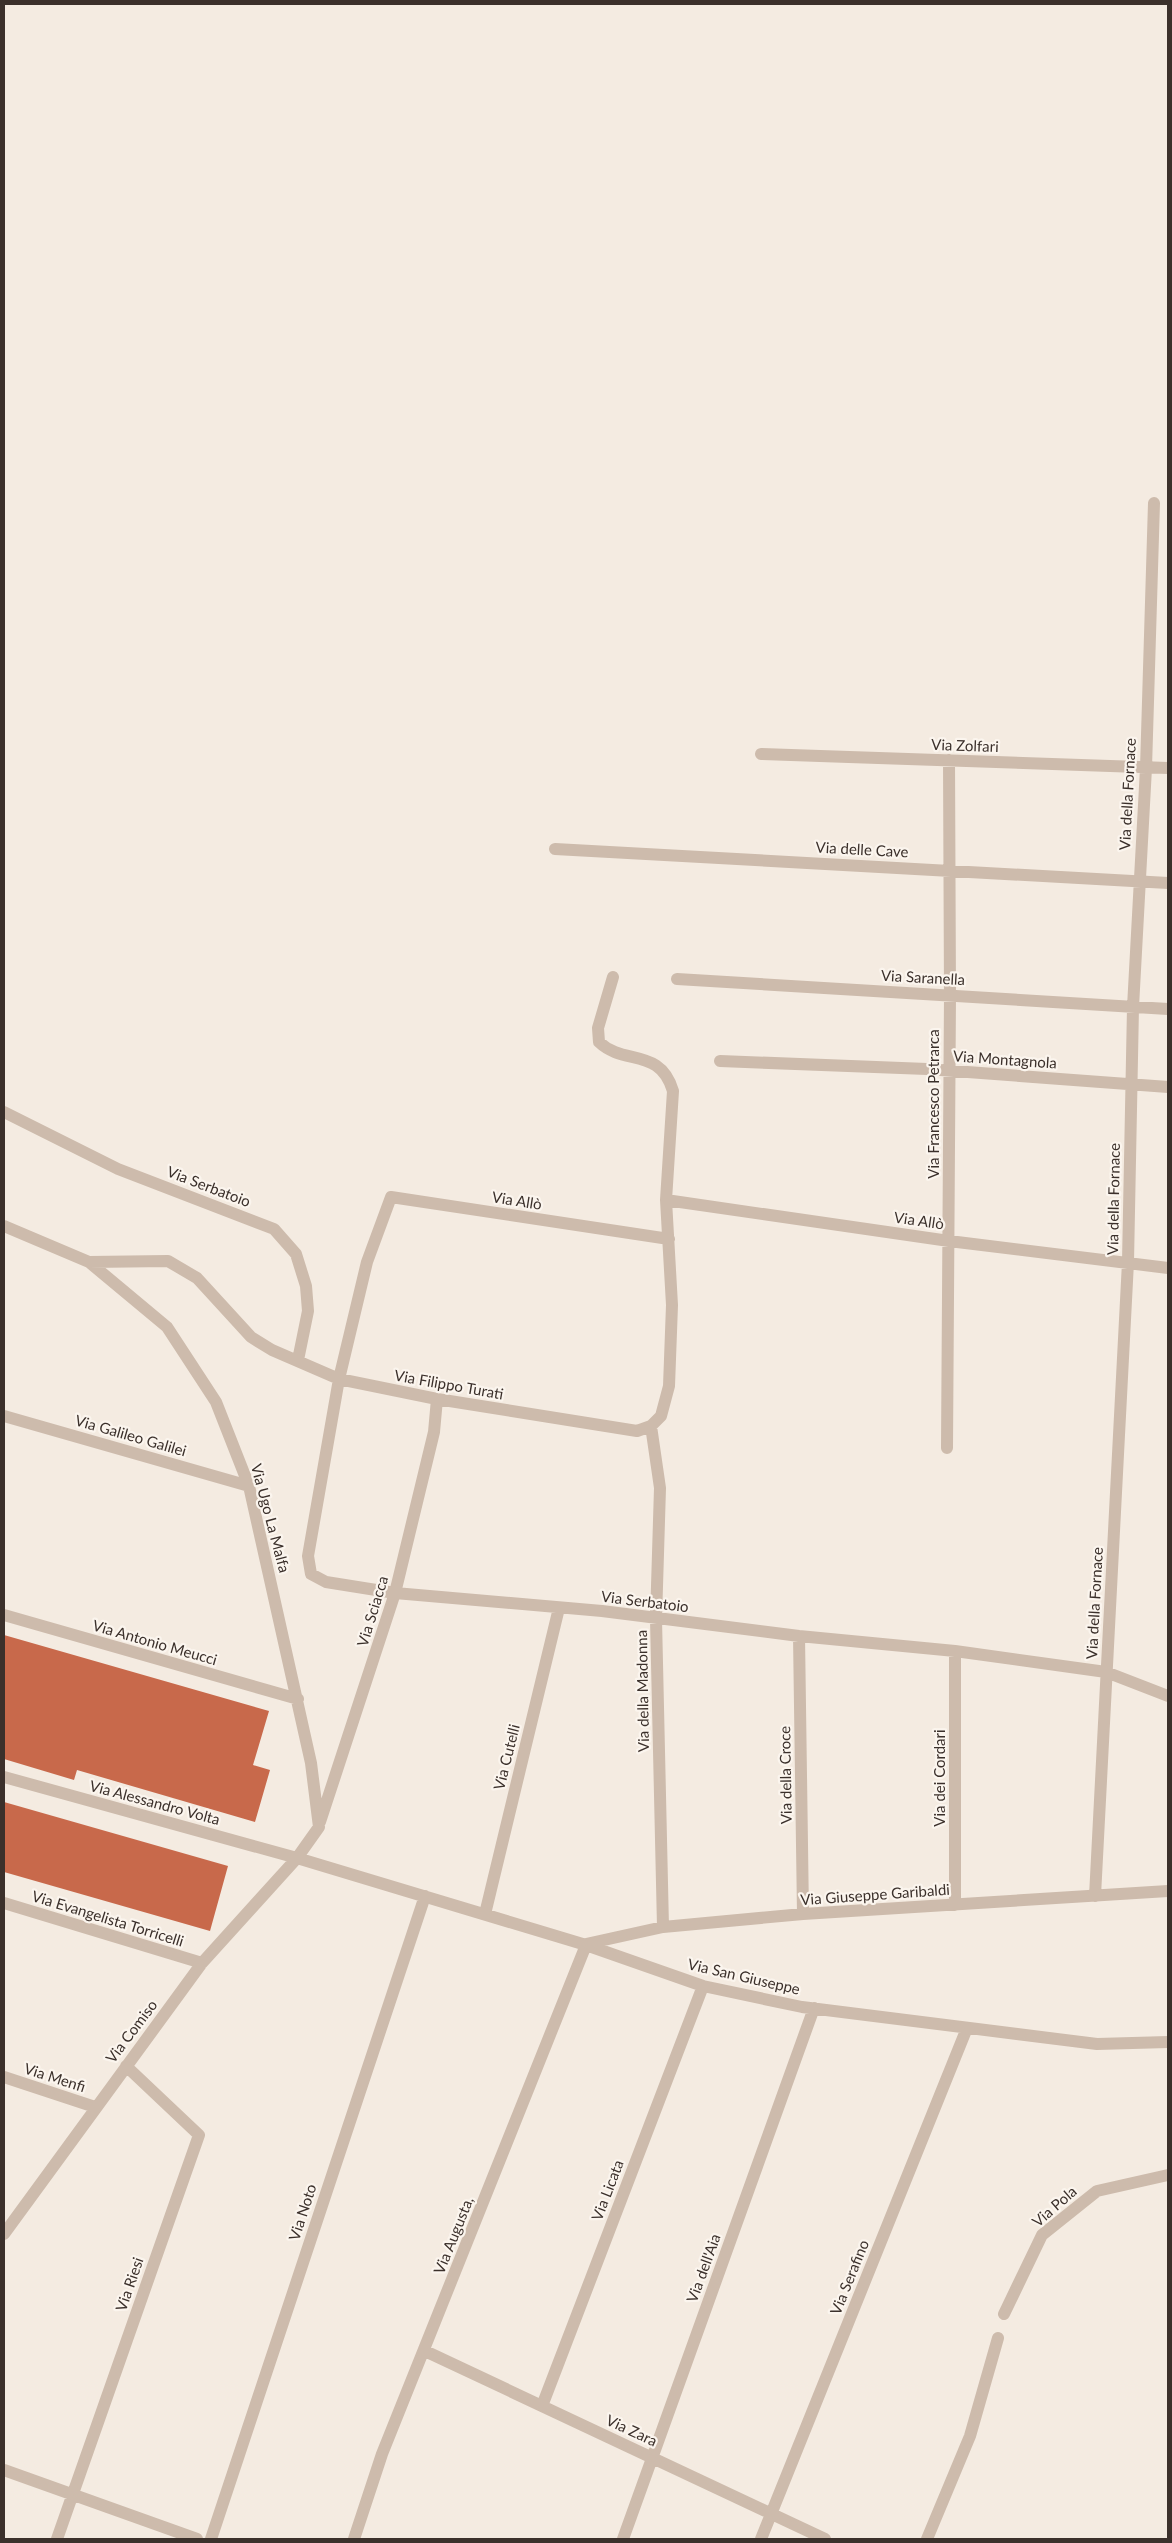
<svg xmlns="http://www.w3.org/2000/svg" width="1172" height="2543" font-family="Lato,sans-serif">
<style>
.building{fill:#c8694b}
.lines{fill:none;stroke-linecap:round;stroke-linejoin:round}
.minor{stroke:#cdbbac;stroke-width:12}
.labels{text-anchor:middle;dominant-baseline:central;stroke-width:4.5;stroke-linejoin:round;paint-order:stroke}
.street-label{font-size:15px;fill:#3b302b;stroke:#fbf5ee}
</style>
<rect width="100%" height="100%" fill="#f4ebe1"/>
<path class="building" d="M4 1635 269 1711 253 1765 270 1770 255 1822 77 1770 74 1780 4 1759Z
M4 1802 228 1866 210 1931 4 1872Z"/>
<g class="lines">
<path class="minor" d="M761 754 1168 768
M555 849 1168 883
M677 979 1168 1009
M720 1061 927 1069 1168 1087
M4 1112 118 1169 274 1229 296 1254 306 1286 308 1311 298 1360
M666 1200 949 1241 1168 1268
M4 1226 89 1262 167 1327 216 1402 249 1486 311 1763 319 1827 297 1858 202 1963 4 2234
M669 1239 391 1197 367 1262 339 1379 308 1556 311 1574 326 1582 395 1593 602 1611 799 1636 955 1651 1106 1672 1168 1696
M89 1262 168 1261 197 1278 251 1337 272 1350 339 1379 437 1399 637 1431 651 1426 661 1416 669 1386 672 1305 666 1200 673 1091C660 1047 624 1066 599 1042L598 1028 613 977
M4 1416 249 1486
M651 1426 660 1488 656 1619 663 1927
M947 1448 950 995 949 760
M4 1615 298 1699
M799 1636 803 1914
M955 1651V1905
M4 1777 297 1858 586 1945 703 1986 802 2007 1097 2044 1168 2042
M320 1822 395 1593 434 1432 437 1399
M1095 1896 1128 1262 1133 1007 1146 768 1154 503
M4 1903 202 1963
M485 1914 559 1608
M586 1944 663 1927 803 1914 1168 1891
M4 2077 95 2107
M1004 2314 1042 2235 1097 2191 1168 2175
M425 2351 825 2539
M542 2406 703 1986
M4 2470 197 2539
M57 2539 199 2135 126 2066
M211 2539 425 1896
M354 2539 382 2454 586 1945
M623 2539 814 2008
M761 2539 967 2028
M927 2539 970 2436 998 2338"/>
</g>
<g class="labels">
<g class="street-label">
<text transform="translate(965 745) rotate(2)">Via Zolfari</text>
<text transform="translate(1127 794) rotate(-87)">Via della Fornace</text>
<text transform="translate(862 849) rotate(3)">Via delle Cave</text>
<text transform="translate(923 977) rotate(3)">Via Saranella</text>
<text transform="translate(1005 1059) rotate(4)">Via Montagnola</text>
<text transform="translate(933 1104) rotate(-90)">Via Francesco Petrarca</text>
<text transform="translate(209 1186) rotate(21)">Via Serbatoio</text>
<text transform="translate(1113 1199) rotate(-89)">Via della Fornace</text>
<text transform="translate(517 1200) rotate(9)">Via Allò</text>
<text transform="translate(919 1220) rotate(8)">Via Allò</text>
<text transform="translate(449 1384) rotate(10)">Via Filippo Turati</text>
<text transform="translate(131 1435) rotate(16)">Via Galileo Galilei</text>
<text transform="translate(271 1518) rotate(75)">Via Ugo La Malfa</text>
<text transform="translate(645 1601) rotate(7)">Via Serbatoio</text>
<text transform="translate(1094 1603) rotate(-87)">Via della Fornace</text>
<text transform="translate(372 1611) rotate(-73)">Via Sciacca</text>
<text transform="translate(155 1642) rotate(16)">Via Antonio Meucci</text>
<text transform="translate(642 1691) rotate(-91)">Via della Madonna</text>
<text transform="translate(506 1757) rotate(-76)">Via Cutelli</text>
<text transform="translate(785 1775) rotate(-91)">Via della Croce</text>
<text transform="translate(939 1778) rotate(-90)">Via dei Cordari</text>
<text transform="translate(155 1802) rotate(15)">Via Alessandro Volta</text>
<text transform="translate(875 1894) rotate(-4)">Via Giuseppe Garibaldi</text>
<text transform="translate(108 1918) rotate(17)">Via Evangelista Torricelli</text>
<text transform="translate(744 1976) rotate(13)">Via San Giuseppe</text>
<text transform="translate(131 2031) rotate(-53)">Via Comiso</text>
<text transform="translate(55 2077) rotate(18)">Via Menfi</text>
<text transform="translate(607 2190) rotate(-69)">Via Licata</text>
<text transform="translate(1054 2206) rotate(-41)">Via Pola</text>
<text transform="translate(302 2212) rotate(-72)">Via Noto</text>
<text transform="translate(453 2235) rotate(-68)">Via Augusta,</text>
<text transform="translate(703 2268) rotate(-70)">Via dell'Aia</text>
<text transform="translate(849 2277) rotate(-68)">Via Serafino</text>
<text transform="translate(129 2284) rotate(-71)">Via Riesi</text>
<text transform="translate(632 2430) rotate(25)">Via Zara</text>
</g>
</g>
<rect width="1172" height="2543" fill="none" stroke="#3b302b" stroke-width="10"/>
</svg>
